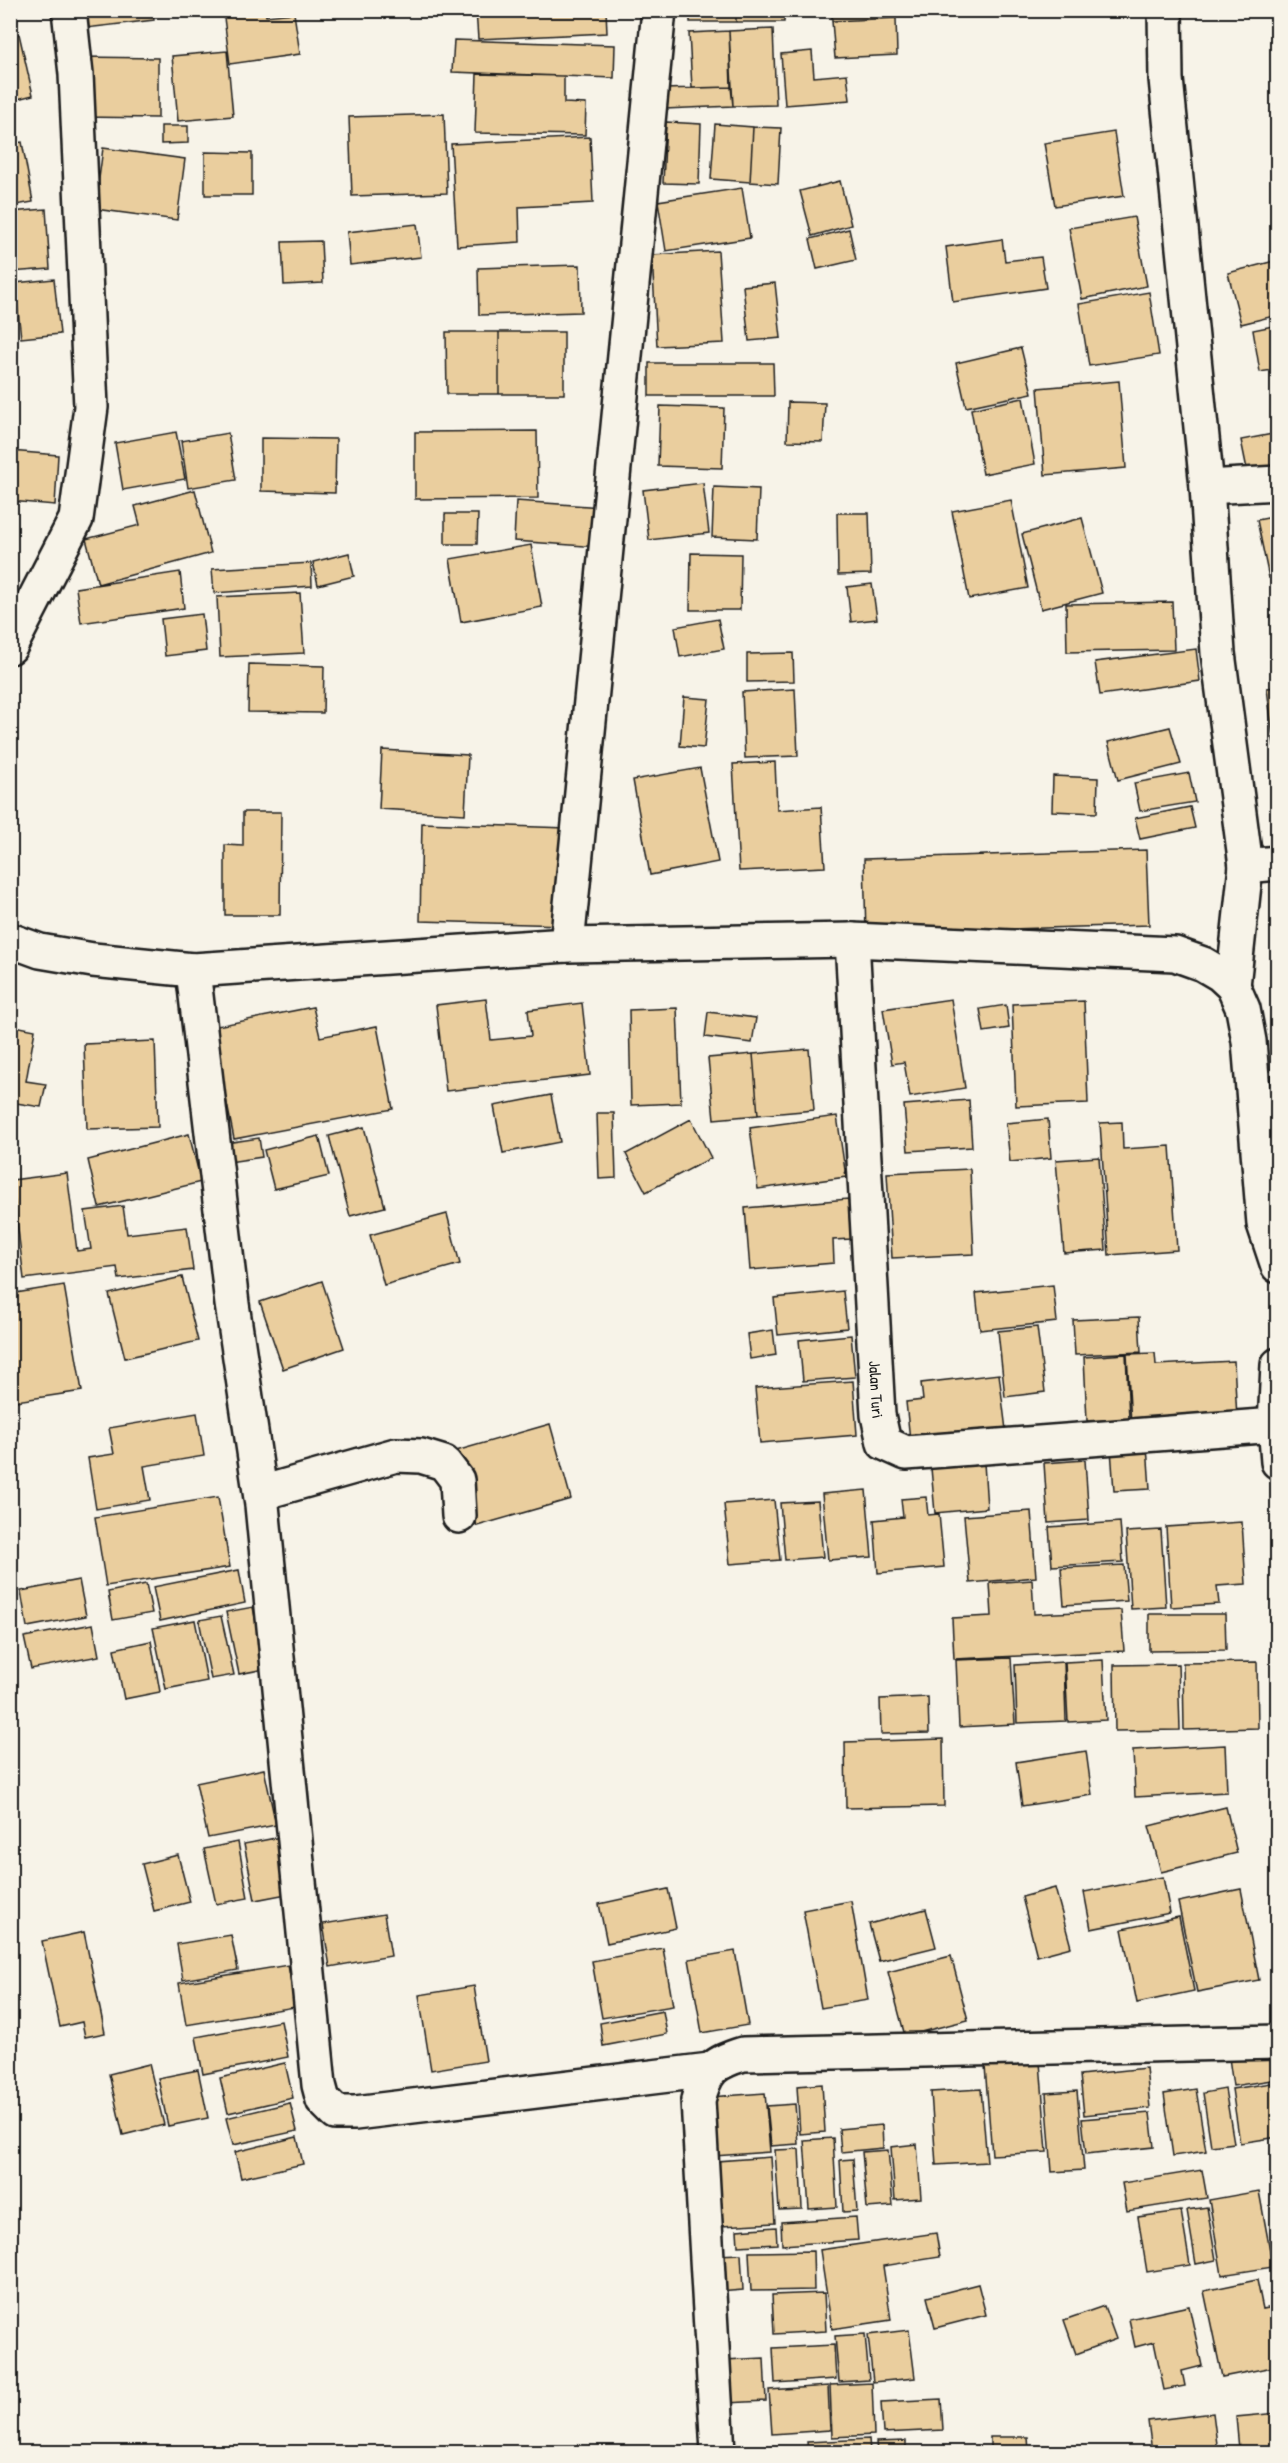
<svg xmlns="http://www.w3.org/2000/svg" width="1288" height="2463" font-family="'Patrick Hand',sans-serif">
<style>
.building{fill:#eace9e;stroke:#1c1c1c;stroke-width:1.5}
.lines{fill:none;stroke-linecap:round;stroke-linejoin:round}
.minor-casing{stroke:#1c1c1c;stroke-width:38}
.tertiary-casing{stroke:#1c1c1c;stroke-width:38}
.minor{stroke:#f7f3e8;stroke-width:33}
.tertiary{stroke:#f7f3e8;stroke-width:33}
.labels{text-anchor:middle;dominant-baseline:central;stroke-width:4.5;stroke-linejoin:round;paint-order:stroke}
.street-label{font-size:16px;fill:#1c1c1c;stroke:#f7f3e8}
</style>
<rect width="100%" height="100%" fill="#f7f3e8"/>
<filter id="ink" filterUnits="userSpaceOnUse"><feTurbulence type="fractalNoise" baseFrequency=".0167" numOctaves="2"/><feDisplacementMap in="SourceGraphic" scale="12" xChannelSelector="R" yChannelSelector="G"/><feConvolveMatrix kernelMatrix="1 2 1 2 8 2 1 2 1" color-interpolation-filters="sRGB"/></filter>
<g filter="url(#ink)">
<path class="building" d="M84 10H153L154 20 86 28Z
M223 10H265L266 16 294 13 300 54 230 64Z
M476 10H606L607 33 478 39Z
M690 10H736V22H690Z
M736 10H784V22H736Z
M832 10H895L896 18 832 21Z
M896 18 897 55 835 58 832 21Z
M773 29 776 105 733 106 729 31Z
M729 31 731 87 692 88 689 33Z
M19 34 33 95 10 101V36Z
M454 40 615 45 614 78 452 72Z
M227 51 233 116 178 121 172 56Z
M812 51 814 77 847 74 850 100 785 105 781 54Z
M80 57 158 58V118L80 117Z
M477 74 564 76V103L586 104 585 135 475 133Z
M731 87 733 106 665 109 664 89Z
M444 114 447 193 352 196 349 117Z
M666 122 701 124 699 184 663 183Z
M715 124 753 127 750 182 711 179Z
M161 126H188V143L161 144Z
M753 127 781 128 778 184 750 182Z
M1114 132 1124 196 1055 206 1044 143Z
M590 137 593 203 519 207 520 242 457 246 451 144Z
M22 142 33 202 10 206V144Z
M103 148 185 159 177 220 95 209Z
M205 152 252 153V195H205Z
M840 181 851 225 812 236 800 191Z
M742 188 750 238 666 251 658 201Z
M46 209 50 269 10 272V212Z
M1134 217 1147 286 1082 299 1069 228Z
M417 224 421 257 350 265 347 232Z
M849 229 856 260 817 269 810 239Z
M1002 239 1005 261 1041 257 1046 288 953 302 946 247Z
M321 241 323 283 284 285 282 242Z
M718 251 724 343 657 346 652 255Z
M1278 260V315L1241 324 1228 273Z
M580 265 581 312 479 315 478 268Z
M54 279 60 334 21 338 15 283Z
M775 283 781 338 749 341 743 286Z
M1149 292 1159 355 1089 366 1079 304Z
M1278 325V369L1260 372 1253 330Z
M446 332H499V394H447Z
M499 332H564V394H499Z
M1021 348 1032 393 966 407 956 363Z
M649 363H773L774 396H649Z
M1278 373V394L1274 374Z
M1119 381 1126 468 1045 475 1038 388Z
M1023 398 1035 464 983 474 971 409Z
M788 402 825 403 823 442 787 441Z
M660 406 724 408 722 468 658 466Z
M537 431 538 498 415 499V432Z
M176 432 185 479 123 490 115 443Z
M228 433 236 480 188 488 181 441Z
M1278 433V472L1249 479 1241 440Z
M261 438 336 439 335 493 261 491Z
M10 451 58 455 55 505 10 501Z
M703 483 709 533 649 540 643 490Z
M714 487 759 489 757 539 712 537Z
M195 490 211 553 98 584 86 539 140 525 135 506Z
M1011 500 1028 588 969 599 952 511Z
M516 501 602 507 599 547 514 541Z
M837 513H869L871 574 838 575Z
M445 514H478L477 544H445Z
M1278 516V576L1269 578 1257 520Z
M1082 518 1102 593 1041 609 1022 534Z
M531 545 542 607 461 622 450 559Z
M349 553 354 576 318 585 313 562Z
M691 553 741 554 740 610H690Z
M311 563 312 586 214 593 212 569Z
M180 572 184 608 81 623 76 588Z
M872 584 877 619 851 622 847 587Z
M300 593 304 653 220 657 217 597Z
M1172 602 1174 650 1067 652 1066 604Z
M202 614 206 651 165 656 161 619Z
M718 619 724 649 680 657 675 627Z
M1196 649 1200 681 1100 695 1095 662Z
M793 653 794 681 747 682V654Z
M249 664 324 666 323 713 248 712Z
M1278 687V746H1274L1267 688Z
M795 689 798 756 745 758 742 692Z
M684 697 709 699 704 748 680 746Z
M1170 727 1181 764 1118 780 1108 742Z
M382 750 468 755 465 814 379 809Z
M775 762 777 810 821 807 825 867 739 871 733 764Z
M700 768 718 862 650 875 633 780Z
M1189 773 1195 802 1140 811 1134 783Z
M1053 776 1098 778 1097 813 1052 811Z
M1190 807 1195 828 1140 839 1135 818Z
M243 812H281L280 915H225V845L243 846Z
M422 823 567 828 565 925 420 921Z
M1146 850 1149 925 866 933 864 859Z
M486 999 491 1040 531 1036 528 1010 582 1003 590 1075 446 1091 436 1005Z
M951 999 965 1088 910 1097 904 1062 892 1064 883 1009Z
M1084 1001 1088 1103 1016 1106 1012 1004Z
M1006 1005 1009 1028 984 1032 980 1009Z
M313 1007 320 1037 377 1026 393 1109 234 1139 212 1027Z
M677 1008 681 1103 631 1105 629 1010Z
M708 1012 756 1018 752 1043 705 1037Z
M10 1025 35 1030 26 1081 46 1084 41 1107 10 1102Z
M155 1041 158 1127 87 1129 84 1044Z
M809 1049 814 1110 758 1115 753 1054Z
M753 1054 758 1115 714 1119 708 1058Z
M551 1095 560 1142 503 1153 494 1106Z
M969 1100 972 1147 908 1151 904 1105Z
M597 1113H614L616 1178 599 1179Z
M837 1116 846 1177 758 1189 750 1128Z
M691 1119 711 1158 646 1192 626 1154Z
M1048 1119 1051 1158 1010 1162 1006 1123Z
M1122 1122 1123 1149 1170 1146 1177 1250 1109 1255 1100 1123Z
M364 1127 385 1207 350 1216 329 1136Z
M189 1134 201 1182 99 1207 88 1160Z
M319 1136 329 1176 274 1189 264 1150Z
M259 1138 262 1157 229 1162 226 1143Z
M1099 1157 1106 1250 1064 1253 1056 1160Z
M970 1169 974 1254 892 1258 887 1173Z
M67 1173 77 1251 91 1249 85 1211 123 1206 127 1234 187 1227 193 1270 119 1279 117 1267 24 1279 12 1180Z
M848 1199 851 1239 833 1240 834 1263 750 1270 745 1208Z
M447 1214 460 1264 384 1285 370 1235Z
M182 1277 198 1341 125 1358 109 1294Z
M322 1281 344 1348 283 1369 260 1302Z
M64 1285 82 1391 10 1402V1294Z
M1053 1285 1057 1322 980 1330 976 1293Z
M843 1291 847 1328 778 1335 774 1298Z
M1139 1317 1141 1352 1075 1355 1073 1320Z
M1037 1327 1045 1392 1005 1397 998 1331Z
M773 1330 776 1355 750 1359 747 1334Z
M851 1335 855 1377 803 1381 799 1340Z
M1155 1353 1156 1365 1234 1361 1237 1419 1131 1424 1127 1354Z
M1126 1354 1129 1419 1087 1421 1084 1357Z
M999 1374 1006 1430 910 1440 906 1402 923 1400 921 1383Z
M853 1381 857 1435 760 1443 755 1388Z
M197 1413 204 1456 144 1466 150 1500 96 1509 88 1458 114 1454 109 1428Z
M550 1424 571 1499 477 1526 456 1451Z
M1147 1446 1150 1489 1114 1491 1111 1449Z
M1085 1460 1089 1520 1048 1523 1044 1463Z
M984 1463 987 1508 935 1513 931 1468Z
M866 1490 872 1557 828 1560 822 1494Z
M218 1497 230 1567 106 1586 95 1517Z
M926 1497 928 1515 939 1514 944 1567 878 1573 874 1520 903 1517 901 1499Z
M774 1500 780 1560 730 1564 724 1504Z
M818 1501 823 1557 785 1560 780 1503Z
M1031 1511 1036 1577 970 1583 964 1516Z
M1120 1522 1123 1562 1052 1566 1049 1527Z
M1242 1522 1246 1584 1217 1586 1219 1604 1171 1607 1166 1527Z
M1161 1530 1166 1607 1131 1609 1126 1532Z
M1124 1565 1127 1601 1064 1605 1061 1568Z
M239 1570 245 1603 160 1621 153 1587Z
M79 1580 86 1616 27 1627 21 1591Z
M1032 1580 1034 1614 1121 1610 1124 1651 954 1659 952 1618 992 1616 990 1583Z
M146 1584 152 1613 113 1620 108 1592Z
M253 1607 265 1669 239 1674 226 1612Z
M1149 1614H1225L1226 1650 1149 1651Z
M221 1616 234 1675 211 1679 199 1620Z
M195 1620 207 1681 166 1689 153 1628Z
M93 1624 99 1656 31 1669 24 1637Z
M151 1641 160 1692 124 1699 114 1649Z
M1011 1658 1015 1724 959 1727 956 1660Z
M1103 1660 1106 1720 1068 1722 1065 1662Z
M1064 1662 1066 1721 1017 1723 1015 1665Z
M1257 1662 1258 1728 1184 1730 1183 1663Z
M1178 1664 1180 1730 1115 1731 1114 1665Z
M928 1697 929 1733 881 1734 880 1699Z
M943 1739 944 1806 846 1808 845 1742Z
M1225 1745 1227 1792 1135 1797 1133 1750Z
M1086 1751 1092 1795 1022 1806 1016 1762Z
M264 1769 276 1825 208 1838 196 1783Z
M1226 1807 1237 1853 1161 1872 1149 1826Z
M281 1837 292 1893 255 1900 244 1844Z
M238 1842 248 1898 216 1904 204 1849Z
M178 1855 190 1902 154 1911 142 1864Z
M1163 1877 1170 1913 1091 1929 1084 1892Z
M1055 1888 1071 1947 1037 1956 1022 1897Z
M668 1889 676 1928 607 1943 599 1904Z
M1241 1889 1259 1980 1197 1992 1178 1902Z
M851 1901 868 2000 821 2008 803 1910Z
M926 1909 936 1947 879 1961 869 1924Z
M384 1914 391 1956 330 1967 323 1924Z
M1179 1917 1194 1991 1137 2003 1122 1929Z
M84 1932 105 2033 85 2037 82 2022 60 2027 42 1941Z
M231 1935 238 1970 183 1980 177 1944Z
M663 1948 673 2006 602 2018 592 1961Z
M735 1951 748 2025 702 2033 689 1959Z
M951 1956 968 2020 905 2036 888 1972Z
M288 1965 295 2007 186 2025 179 1983Z
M474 1986 486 2061 431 2070 419 1995Z
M663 2011 667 2034 603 2046 600 2023Z
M281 2021 288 2057 203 2074 196 2037Z
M1278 2051V2079L1233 2086 1229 2058Z
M1040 2062 1047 2152 992 2155 985 2066Z
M285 2063 293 2098 228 2113 220 2078Z
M149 2064 164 2125 123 2135 109 2074Z
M1146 2068 1150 2108 1084 2115 1080 2075Z
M198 2070 208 2118 168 2126 158 2078Z
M1278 2082V2137L1240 2143 1232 2089Z
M822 2084 825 2132 800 2134 797 2086Z
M981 2089 987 2162 936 2165 931 2092Z
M1196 2089 1206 2151 1173 2156 1164 2094Z
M1225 2089 1234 2143 1211 2146 1203 2093Z
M1077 2091 1084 2170 1052 2172 1046 2093Z
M765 2093 770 2152 714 2156 710 2097Z
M290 2103 297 2131 233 2145 226 2118Z
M795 2104 798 2144 771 2146 767 2106Z
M1150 2113 1154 2147 1086 2154 1082 2119Z
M882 2125 883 2148 841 2152 839 2129Z
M297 2137 303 2164 241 2178 235 2152Z
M833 2138 837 2207 809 2209 804 2140Z
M917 2144 921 2198 895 2200 891 2147Z
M799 2149 802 2209 779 2210 775 2150Z
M888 2150 893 2206 867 2208 862 2152Z
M771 2157 775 2223 721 2226 717 2161Z
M853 2159 857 2211 843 2212 840 2160Z
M1202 2170 1207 2198 1127 2211 1122 2183Z
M1259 2191 1273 2267 1222 2275 1209 2200Z
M1207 2207 1216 2260 1196 2264 1187 2210Z
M1181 2211 1190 2265 1147 2272 1138 2217Z
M856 2217 858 2240 782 2245 781 2222Z
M776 2227 777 2244 738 2246 737 2230Z
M936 2233 940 2257 883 2266 891 2320 832 2329 820 2250Z
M813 2251 814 2290 751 2291 749 2252Z
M741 2254 743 2290 719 2292 716 2255Z
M1257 2280 1263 2309 1278 2306V2366L1222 2377 1204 2291Z
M978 2284 986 2315 935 2328 927 2297Z
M824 2293 826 2331 774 2334 772 2295Z
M1104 2306 1116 2339 1076 2354 1064 2320Z
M1189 2306 1202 2366 1182 2371 1185 2386 1164 2390 1154 2342 1135 2347 1129 2319Z
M909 2330 915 2378 873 2382 868 2335Z
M865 2334 869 2380 839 2382 835 2336Z
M834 2345 836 2379 775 2383 773 2348Z
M764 2358 766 2401 726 2403 724 2360Z
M872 2383 874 2435 832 2437 830 2385Z
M828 2386 830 2430 772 2434 769 2390Z
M941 2399 943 2430 883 2433 881 2402Z
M1213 2413 1218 2452H1152L1148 2421Z
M1278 2413V2445L1239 2449 1236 2417Z
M990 2437H1028L1029 2452H990Z
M869 2439 870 2452H808L807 2442Z
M906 2441V2452H877L876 2442Z
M1278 2448V2452H1226Z"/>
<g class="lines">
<defs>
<g id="minor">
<path d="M1165 10 1166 79 1207 487 1218 653 1246 866 1233 986"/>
<path d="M1207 487 1278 483"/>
<path d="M10 647 76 519 91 407 76 74 69 10"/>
<path d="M1246 866 1278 863"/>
<path id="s1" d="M852 940 878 1415 884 1443 906 1453 1275 1425"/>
<path d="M567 945 659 10"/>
<path d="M193 970 232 1304 262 1505 319 2085 323 2100 336 2113H355L710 2070"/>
<path d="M1278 1365 1275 1425 1278 1462"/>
<path d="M261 1493 396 1455 421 1456 444 1463 457 1480 459 1516"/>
<path d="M718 2452 698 2100C706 2070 713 2063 743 2054L1278 2042"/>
</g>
<path id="tertiary" d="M10 940 40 951 93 960 193 970 567 945 852 940 1175 954 1203 964 1220 974 1233 986 1243 1009 1249 1041 1264 1224 1278 1266"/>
</defs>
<use href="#minor" class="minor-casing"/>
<use href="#tertiary" class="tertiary-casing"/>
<use href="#minor" class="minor"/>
<use href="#tertiary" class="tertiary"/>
</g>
</g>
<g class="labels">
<g class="street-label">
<text stroke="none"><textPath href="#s1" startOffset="450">Jalan Turi</textPath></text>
</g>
</g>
<rect width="1288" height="2463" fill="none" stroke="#f7f3e8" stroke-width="36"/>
<rect x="18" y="18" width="1252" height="2427" fill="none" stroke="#1c1c1c" stroke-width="2" filter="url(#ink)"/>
</svg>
